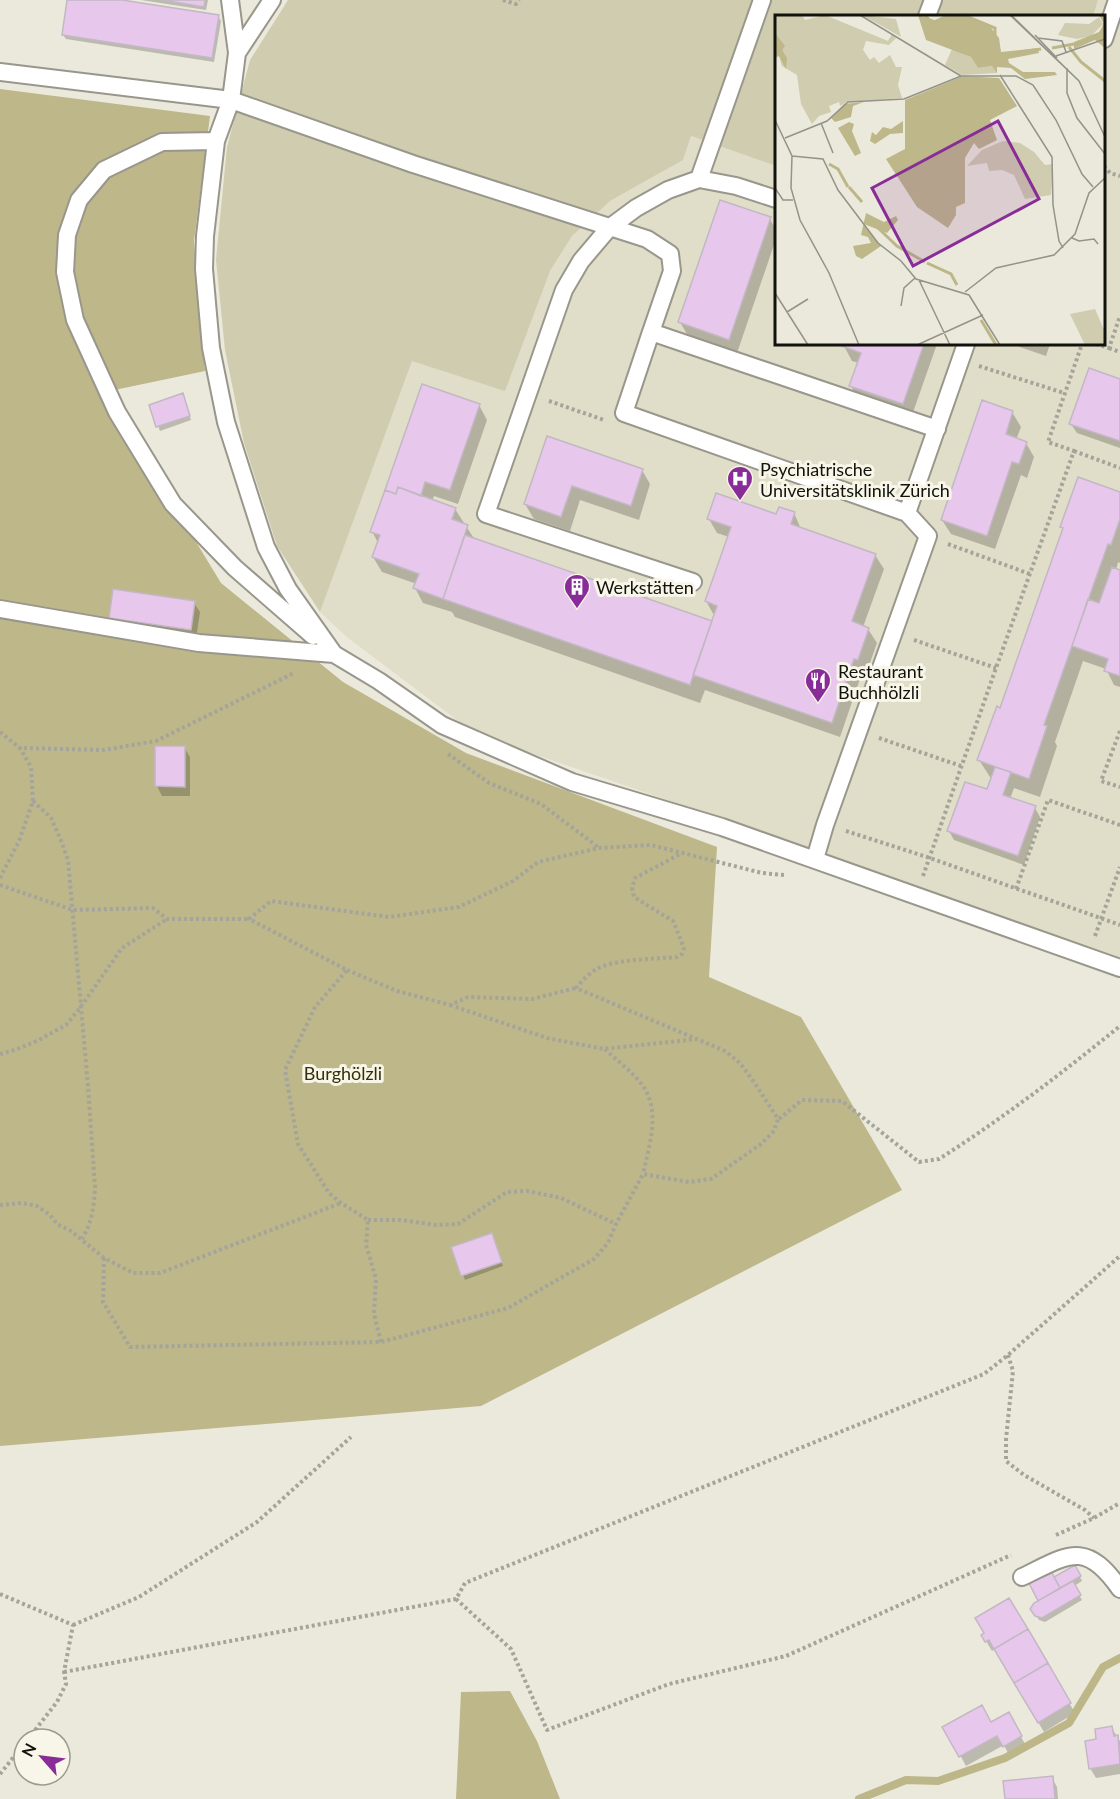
<svg xmlns="http://www.w3.org/2000/svg" width="1120" height="1799" font-family="Lato,sans-serif">
<style>
.built{fill:#e0ddc8}
.green{fill:#cfccaf}
.forest{fill:#bdb78a}
.shadow{fill:#0003}
.lines{fill:none;stroke-linecap:round;stroke-linejoin:round}
.stream{stroke:#bcb689;stroke-width:8}
.building{fill:#e8c7ec;stroke:#c2b8c3;stroke-width:1.5}
.service-casing{stroke:#99978b;stroke-width:20}
.path{stroke:#a5a499;stroke-width:4;stroke-dasharray:3 3;stroke-linecap:butt}
.service{stroke:#fff;stroke-width:16}
.labels{text-anchor:middle;dominant-baseline:central;stroke-width:6;stroke-linejoin:round;paint-order:stroke}
.poi-label{font-size:18px;fill:#12120d;stroke:#f8f6e8;text-anchor:start}
.park-label{font-size:18px;fill:#342f09;stroke:#f8f6e8}
.inset-river{fill:none;stroke:#bcb689;stroke-width:3}
.inset-road{fill:none;stroke:#949389;stroke-width:1.5}
.view{fill:#882c97;fill-opacity:0.15;stroke:#882c97;stroke-width:3}
.inset-edge{fill:none;stroke:#12120d;stroke-width:3}
</style>
<rect width="100%" height="100%" fill="#ebe9db"/>
<path class="built" d="M1098 0H1120V958L836 858 493 740 457 720 348 638 320 612 412 361 550 271 572 236 610 201 683 160 691 136 776 166V344H1104V16H1093Z"/>
<path class="green" d="M288 0H1098L1093 16H776V166L691 136 683 160 610 201 572 236 550 271 505 391 412 361 320 612 277 546 244 443 225 350 216 260 227 147 250 60Z"/>
<path class="forest" d="M0 89 210 116 194 241 205 371 105 392 221 583 343 682 466 753 717 847 709 977 801 1017 902 1190 481 1406 0 1446Z
M510 1691 537 1741 560 1799H456L461 1692Z"/>
<path class="shadow" d="M69 0H113L218 16 221 21 214 62 66 39 63 35Z
M141 0H208L206 10Z
M770 219 776 230V239L737 353 688 336 680 322Z
M845 344H937L911 418 859 400 851 386 859 363 852 361 844 346Z
M1016 344H1050L1046 356 1017 346Z
M1120 381V448L1077 433 1071 424Z
M184 399 191 420 160 431 150 405Z
M479 405 487 420 458 504 434 496 432 501 455 509 475 540 711 622 715 617 706 601 729 537 717 533 709 519 776 516 794 513 801 529 875 555 884 569 863 627 868 629 877 643 866 674 862 673 840 737 705 690 700 703 455 617 452 612 423 603 415 588 417 584 382 572 373 557 378 543 372 531Z
M1012 412 1021 427 1016 440 1026 443 1034 457 1027 478 1021 475 995 549 951 534 942 520Z
M548 438 642 470 650 484 639 520 580 500 570 531 534 519 525 504Z
M1120 494V563L1118 562 1116 570 1120 571V687L1114 685 1106 669 1083 661 1055 742 1057 746 1040 797 1014 788 1010 799 1035 808 1040 817 1024 865 954 840 949 831 988 791 992 780 979 760 1001 710 1064 530 1062 527Z
M194 603 200 612 196 639 116 627 111 617Z
M184 747 190 757V796H162L157 786Z
M493 1239 503 1266 465 1280 463 1275Z
M1075 1567 1082 1581 1074 1586 1082 1600 1045 1622 1039 1620 1032 1609 1040 1601 1054 1579Z
M1009 1600 1075 1713 1044 1732 995 1649 992 1651 983 1636Z
M1009 1714 1026 1746 1009 1755 1004 1745 966 1766 945 1727 991 1724Z
M1111 1727 1120 1741V1774L1096 1778 1090 1768 1098 1741Z
M1052 1778 1057 1787 1058 1799H1006Z"/>
<g class="lines">
<path class="stream" d="M859 1799 906 1780 938 1781 1005 1758 1069 1723 1103 1667 1120 1658"/>
</g>
<path class="building" d="M67 0H122L219 15 212 58 62 35Z
M162 0H205L204 7Z
M720 200 771 217 729 340 678 322Z
M843 344H924L903 404 849 386 861 353 842 346Z
M1089 368 1120 379V441L1069 424Z
M422 384 480 404 450 490 425 482 421 496 398 487 396 494 385 490Z
M183 393 190 416 156 427 149 405Z
M982 400 1013 411 1006 434 1027 442 1019 464 1012 462 987 536 941 520Z
M547 436 643 469 631 506 572 486 561 517 524 504Z
M1078 477 1120 492V519L1111 545 1108 544 1044 725 1047 726 1029 779 977 760 997 706 1000 708 1063 528 1060 527Z
M398 487 456 508 452 519 468 525 443 599 413 588 419 574 372 557 380 535 370 532 385 490 396 494Z
M716 493 776 514 779 507 795 512 791 524 876 554 852 621 869 628 858 660 854 659 832 723 693 675 717 606 705 601 731 527 707 519Z
M465 535 712 621 690 685 443 599Z
M1112 567 1120 570V676L1104 671 1108 659 1072 646 1088 599 1099 603Z
M113 589 195 601 191 630 109 618Z
M155 746H185V787L155 786Z
M995 767 1011 772 1003 795 1036 806 1018 856 947 831 965 782 987 789Z
M492 1233 502 1262 461 1276 451 1247Z
M1075 1565 1081 1576 1060 1588 1054 1577Z
M1051 1571 1060 1588 1038 1601 1029 1583Z
M1073 1581 1081 1595 1042 1618 1035 1616 1030 1609 1034 1603Z
M1009 1598 1028 1629 994 1649 989 1640 985 1642 981 1635 984 1633 975 1618Z
M1028 1629 1048 1663 1014 1683 994 1649Z
M1048 1663 1071 1703 1038 1723 1014 1683Z
M982 1705 991 1722 1009 1712 1022 1736 1003 1747 997 1736 959 1757 942 1727Z
M1112 1726 1114 1736 1118 1735 1120 1764 1089 1769 1085 1741 1096 1739 1095 1729Z
M1053 1776 1055 1799H1005L1003 1781Z"/>
<g class="lines">
<defs>
<path id="service" d="M230 0 237 53
M272 0 237 53 231 100 216 141 205 236 204 269 211 348 226 422 266 547 288 589 334 654 379 681 442 725 572 782 722 827 1120 968
M927 16 933 0
M1104 39 1117 0
M0 72 231 100 413 164 647 239 670 254 672 271 651 332
M216 141 162 142 104 170 79 200 67 235 65 272 75 320 117 412 173 504 235 568 313 636
M699 179 762 0
M907 513 624 413 651 332 937 429
M693 582 486 514 564 290 581 261 609 228 636 208 668 190 699 179 736 186 776 199
M0 609 199 643 334 654
M815 859 825 825 928 536 907 513 966 344
M1022 1577C1068 1555 1085 1539 1120 1589"/>
</defs>
<use href="#service" class="service-casing"/>
<path class="path" d="M503 0 516 4 519 0
M1104 166 1110 173 1120 176
M1096 344 1109 348 1120 316
M1109 348 1120 352
M979 366 1064 393
M549 401 604 420
M1074 451 1120 468
M948 544 1030 574
M914 640 996 668
M1120 731 1101 781 1120 787
M0 732 20 748
M879 738 961 766
M448 754 489 783 541 804 598 847
M33 801 51 818 60 838 68 860 88 1086 95 1187C94 1207 92 1222 82 1239
M846 831 930 858 1120 925
M923 876 996 668 1074 451 1048 442 1082 344
M0 878 19 841 33 801 31 767 20 748 103 750 156 741 294 673
M0 885 73 910 153 908 167 919H249
M1016 889 1048 800 1120 825
M1095 936 1120 867
M347 970 397 991 450 1005 468 997 532 999 576 988
M450 1005 547 1038 604 1049 697 1039
M605 1049C617 1061 633 1072 643 1086 661 1112 649 1146 643 1174
M0 1054 15 1050 37 1041 66 1025 80 1008 122 948 167 919
M779 1119 802 1100 842 1101 919 1162 939 1159C1002 1119 1061 1074 1120 1026
M0 1205 22 1203 37 1206 50 1215 57 1224 71 1231 104 1258 133 1273H160L341 1203
M368 1220H401L436 1225 458 1224 507 1192 527 1191 561 1198 616 1224
M104 1258 103 1302 130 1347 381 1342 508 1308 594 1259 608 1243 616 1224 643 1174 689 1182 711 1179 761 1144 774 1131 778 1119 754 1082 740 1063 725 1051 576 988C582 981 589 973 597 969 614 959 656 959 677 957L682 954 684 948 673 921 634 897 632 888 635 878 682 853
M381 1342 374 1314 376 1279 366 1245 368 1220 341 1203 329 1193 298 1144 285 1070 315 1007 347 970 249 919 271 901 389 917 459 907 513 881 538 862 599 848 651 845 762 873 784 875
M1008 1355 1013 1371 1006 1439V1461L1024 1475 1085 1510 1094 1518
M1056 1535 1094 1518 1120 1503
M0 1594 73 1625 64 1672 66 1684 57 1702 28 1739
M456 1599 511 1649 547 1730 669 1684 786 1656 1011 1555
M73 1625 139 1597 257 1522 351 1437
M64 1672 456 1599 465 1583 984 1374 1008 1355 1120 1256
M0 1774 24 1744"/>
<use href="#service" class="service"/>
</g>
<defs>
<symbol id="hospital-pin" viewBox="-11 -11 22 30"><path d="M0 17L-7.5 6A9.5 9.5 0 1 1 7.5 6Z" fill="#882c97" stroke="#f8f6e8"/><path d="M-5-5h3v3.5h4V-5h3V5h-3V1.5h-4V5h-3Z" fill="#fff"/></symbol>
<symbol id="building-pin" viewBox="-11 -11 22 30"><path d="M0 17L-7.5 6A9.5 9.5 0 1 1 7.5 6Z" fill="#882c97" stroke="#f8f6e8"/><path d="M-4-6H4V6H1V3H-1V6H-4ZM-2.5-4.3h1.7v1.8h-1.7ZM.8-4.3h1.7v1.8H.8ZM-2.5-1h1.7V.8h-1.7ZM.8-1h1.7V.8H.8Z" fill="#fff"/></symbol>
<symbol id="restaurant-pin" viewBox="-11 -11 22 30"><path d="M0 17L-7.5 6A9.5 9.5 0 1 1 7.5 6Z" fill="#882c97" stroke="#f8f6e8"/><path d="M-5-6h1v4h1v-4h1v4h1v-4h1v5L-1.5 .5V6h-2V.5L-5-1ZM5-6V6H3V1.5H1.5Q1.5-4 5-6Z" fill="#fff"/></symbol>
</defs>
<g fill-rule="evenodd">
<use href="#hospital-pin" x="725" y="464" width="30" height="40"/>
<use href="#building-pin" x="562" y="572" width="30" height="40"/>
<use href="#restaurant-pin" x="803" y="666" width="30" height="40"/>
</g>
<g class="labels">
<g class="poi-label">
<text x="760" y="469">Psychiatrische<tspan x="760" dy="21">Universitätsklinik Zürich</tspan></text>
<text x="596" y="587">Werkstätten</text>
<text x="838" y="671">Restaurant<tspan x="838" dy="21">Buchhölzli</tspan></text>
</g>
<g class="park-label">
<text x="343" y="1073">Burghölzli</text>
</g>
</g>
<g transform="translate(775 15)">
<rect width="330" height="330" fill="#ebe9db"/>
<path d="M0 0H27L30 5 50 0 113 26 117 19 121 23 114 30 91 26 88 35 95 45 99 42 104 48 115 40 121 52H127L123 70 127 83 72 87 65 91 64 87 54 91 56 97 44 101 37 109 26 89 22 60 7 51 4 41 0 43ZM87 0 121 4 126 22 107 11ZM324 2 328 9 316 21 302 24 283 20 290 8 314 9ZM177 34 196 42 203 53 218 51 222 58 187 60 170 50ZM228 126 245 128 259 137 270 150 278 149 276 180 250 184 239 160 227 155 214 156 212 148 192 151 207 135ZM320 294 330 317V330H310L295 299Z" fill="#cfccaf"/>
<path d="M143 0 163 6 172 0H190L213 9 224 23 226 37 263 33 264 38 233 44 234 48 248 57H280L282 60 250 64 236 53 222 52V58L217 51 203 53 196 42 151 25ZM324 0H330V33L320 25 299 34V27L324 17 329 9ZM0 18 10 31 7 35 12 43 11 54 4 41 0 42ZM188 61 224 63 242 91 215 105 222 125 204 134 199 128 190 143V188L181 192V200L173 213 142 192 111 144 130 134V85ZM89 87 78 91 76 102 60 107 56 103 69 89ZM128 106V118L115 119 100 129 95 126 97 117 101 120 108 112 116 114ZM74 107 79 109 77 116 86 138 80 141 63 113ZM91 198 109 207 121 201 123 205 112 218 89 209 106 231 87 244 81 241 78 231 96 228 93 222 86 220Z" fill="#bdb78a"/>
<path class="inset-river" d="M150 0 157 8 174 0M188 0 220 13V34L225 40 266 34M294 32 306 47 330 66M277 33 310 27 327 18 330 8M54 149 63 154 73 172M74 172 87 187M102 212 122 231 150 247M152 248 176 259 182 270M206 305 221 330"/>
<path class="inset-road" d="M85 0 186 61M235 0 304 66 330 122M236 0 304 66 330 122M260 20 282 43M263 23 287 26 291 37M281 41 330 24M292 53V78L302 103 330 139M225 60 277 142 278 190 284 226 288 233M0 105 17 141 16 173 25 205 54 258 84 330M46 108 58 138M10 123 52 106 73 87 129 84 186 61H241L258 70 281 105 307 159 318 172M17 141 48 144 63 175 103 228 126 246 141 264 194 280 225 330M0 173 8 185H18M297 223 304 226 319 224 323 229M144 265 175 330M190 277 221 253 279 240 300 219 314 178 330 163M0 278 33 330M126 291 129 273 140 263M12 297 33 284M142 330 208 300"/>
<path class="view" d="M223 106 264 184 138 251 97 173Z"/>
<rect width="330" height="330" class="inset-edge"/>
</g>
<g transform="translate(42 1757) rotate(298)"><circle r="28" fill="#f8f6e8" stroke="#9c9b90" stroke-width="1.5"/>
<path d="M0-4.5L10 22L0 15L-10 22Z" fill="#882c97"/>
<text y="-9" font-size="16" font-weight="bold" text-anchor="middle" fill="#12120d">N</text>
</g>
</svg>
